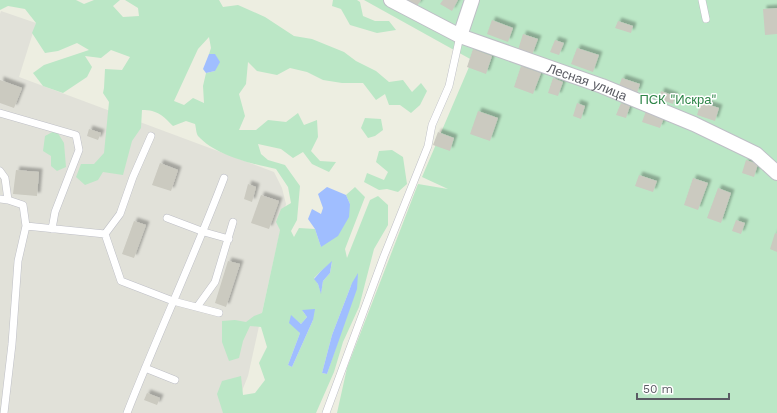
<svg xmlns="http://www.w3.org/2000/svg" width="777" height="413" font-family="'Work Sans',sans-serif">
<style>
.industrial{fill:#e1e1d9}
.green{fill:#bbe7c6;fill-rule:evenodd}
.water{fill:#a0beff}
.building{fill:#cbcac0;filter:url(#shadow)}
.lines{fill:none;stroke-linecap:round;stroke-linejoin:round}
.service-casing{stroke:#bebfc6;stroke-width:8}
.minor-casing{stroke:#bebfc6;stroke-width:16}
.service{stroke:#fff;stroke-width:7}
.minor{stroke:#fff;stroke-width:14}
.labels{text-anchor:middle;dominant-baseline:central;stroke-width:3;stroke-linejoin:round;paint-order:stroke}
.street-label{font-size:13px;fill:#5a5b63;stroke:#fff}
.park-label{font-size:13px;fill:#2e8548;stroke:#fff}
</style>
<defs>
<filter id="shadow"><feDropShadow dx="3.5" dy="-3.5" stdDeviation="1" flood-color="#0004"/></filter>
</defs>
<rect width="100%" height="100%" fill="#edeee1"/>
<path class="industrial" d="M1 11 36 23 19 77 274 172 282 188 286 204 248 376 233 413H0V14Z"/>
<path class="green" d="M0 0H76L84 4 94 0H120L113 6 123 17 139 16 138 8 125 0H219L223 7 238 5 265 17 294 36 312 39 344 52 356 61 376 71 389 82 403 80 412 92 421 83 427 91 420 105 411 113 400 105H389L385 94 376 100 363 83H342L323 80 307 72 290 68 277 75 257 71 248 62 246 84 239 94 245 116 239 130H256L268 120 286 122 298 113 304 125 317 120 318 137 311 151 320 161 336 162 329 172 312 164 303 152 293 158 281 149 258 144 261 154 268 160 285 165 300 186 297 220 291 231 294 237 299 228 315 229 321 247 350 204 346 195 355 187 365 197 345 249 347 258 370 200 378 196 388 205V225L374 249 359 307 343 342 334 372 316 413H223L217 394 222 381 241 376 243 395 255 393 265 380 259 363 267 347 261 327 250 326 243 341 239 358 229 361 222 342V321L235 320 246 322 254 316 262 313 280 230 276 222 281 209 291 203 288 187 276 169C252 164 215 155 198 136 196 133 196 127 195 124L186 121 173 126C163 116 158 110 142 110L141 128 132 141 123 175 103 172 98 180 85 185 76 177 81 164H94L104 153 109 102 103 93 104 88 105 69 122 70 130 57 111 50 101 58 85 56 92 67 87 77 63 93 43 86 33 73 44 65 89 50 77 43 58 51 45 53 32 33 36 23 25 9 8 6 0 10ZM209 37 211 48 209 54H215V71L206 73 203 86 204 103 193 98 184 105 174 101 198 49ZM332 262 330 273 323 281 321 293 318 284 314 278 321 271ZM352 283 339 338 327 374 322 373 332 335ZM302 310 313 320 292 367 288 365 300 333 291 316 301 324 307 317Z
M333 0H357L360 2 363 16 375 21H389L396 30 377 33 350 25 341 9 332 6Z
M364 0H777V413H337L347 368 418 184 448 189 422 177 472 60Z
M365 118 381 119 383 130 375 136 368 138 361 128Z
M56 130 64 143 66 167 57 171 51 166V156L43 151 45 136Z
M392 150 403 157 407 184 398 192 387 189 379 190 364 182 367 173 384 180 388 172 376 162 379 151Z"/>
<path class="water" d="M209 54H215L220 62 215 71 206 73 203 69Z
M327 187 346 195 350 204 349 217 338 236 321 247 315 229 308 219 312 209 321 214 323 208 318 194Z
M332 261 330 273 323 281 321 294 318 284 314 279 321 271Z
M358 273 357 289 327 374 322 373 332 335 352 283Z
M315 309 313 320 292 367 288 365 300 333 289 323 291 315 301 324 307 317 302 310Z"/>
<path class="building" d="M407 0H421L417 6Z
M443 0H458L452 11 440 4Z
M777 8V34L765 35 763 9Z
M492 20 513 28 508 42 487 34Z
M618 21 633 26 631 33 615 28Z
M523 34 538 39 532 55 518 50Z
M555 40 564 43 559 55 550 52Z
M577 48 599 55 593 72 571 64Z
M473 49 492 56 486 74 467 67Z
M521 66 541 73 533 94 514 87Z
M553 78 563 82 558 96 548 93Z
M622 78 640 84 637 93 619 86Z
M0 80 22 88 14 108 0 103Z
M661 91 675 96 673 104 659 99Z
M701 102 719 108 715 121 697 115Z
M577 103 585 106 581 119 573 116Z
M621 103 630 106 626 118 616 115Z
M478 111 498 118 490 141 470 134Z
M646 111 664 118 660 128 642 122Z
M89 129 101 133 98 140 87 136Z
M438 132 454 138 450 151 433 145Z
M746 160 758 164 754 177 742 173Z
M160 163 178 170 171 191 152 185Z
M16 170 39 172 37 196 13 194Z
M639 175 657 181 653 192 635 186Z
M693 178 708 183 698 210 684 205Z
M248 184 256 187 252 202 244 199Z
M718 188 731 193 721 223 707 218Z
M261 195 279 201 269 229 251 223Z
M736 220 745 223 741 234 732 231Z
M134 221 146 225 134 258 122 254Z
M775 233 777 234V252L770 249Z
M228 261 240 264 226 307 215 303Z
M147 393 160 398 157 405 144 400Z"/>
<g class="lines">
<defs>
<path id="service" d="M702 0 706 19
M0 113 76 135 79 150 55 212 52 229
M0 171 5 178 8 200
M0 199 8 200 23 205 26 226 18 261 12 344 4 413
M167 218 204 232 229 239
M26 226 105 234 121 281 173 301 219 313
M105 234 120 214 133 177 151 136
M197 307 215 282 233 222
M145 368 175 380
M127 413C158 334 194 257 224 178
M326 413 384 256 428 146 432 125 449 86 460 36"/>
<g id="minor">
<path id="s1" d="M391 0 460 36 602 86 694 124 756 154 777 173"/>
<path d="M460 36 472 0"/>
</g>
</defs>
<use href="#service" class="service-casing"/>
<use href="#minor" class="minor-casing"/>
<use href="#service" class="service"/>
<use href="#minor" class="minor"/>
</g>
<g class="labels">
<g class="street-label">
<text stroke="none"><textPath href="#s1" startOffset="213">Лесная улица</textPath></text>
</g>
<g class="park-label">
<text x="678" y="99">ПСК "Искра"</text>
</g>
</g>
<path d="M637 393v6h92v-6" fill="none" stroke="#5a5b63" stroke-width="2"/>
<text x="643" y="393" font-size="12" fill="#5a5b63" stroke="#ffffff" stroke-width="3" paint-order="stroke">50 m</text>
</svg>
